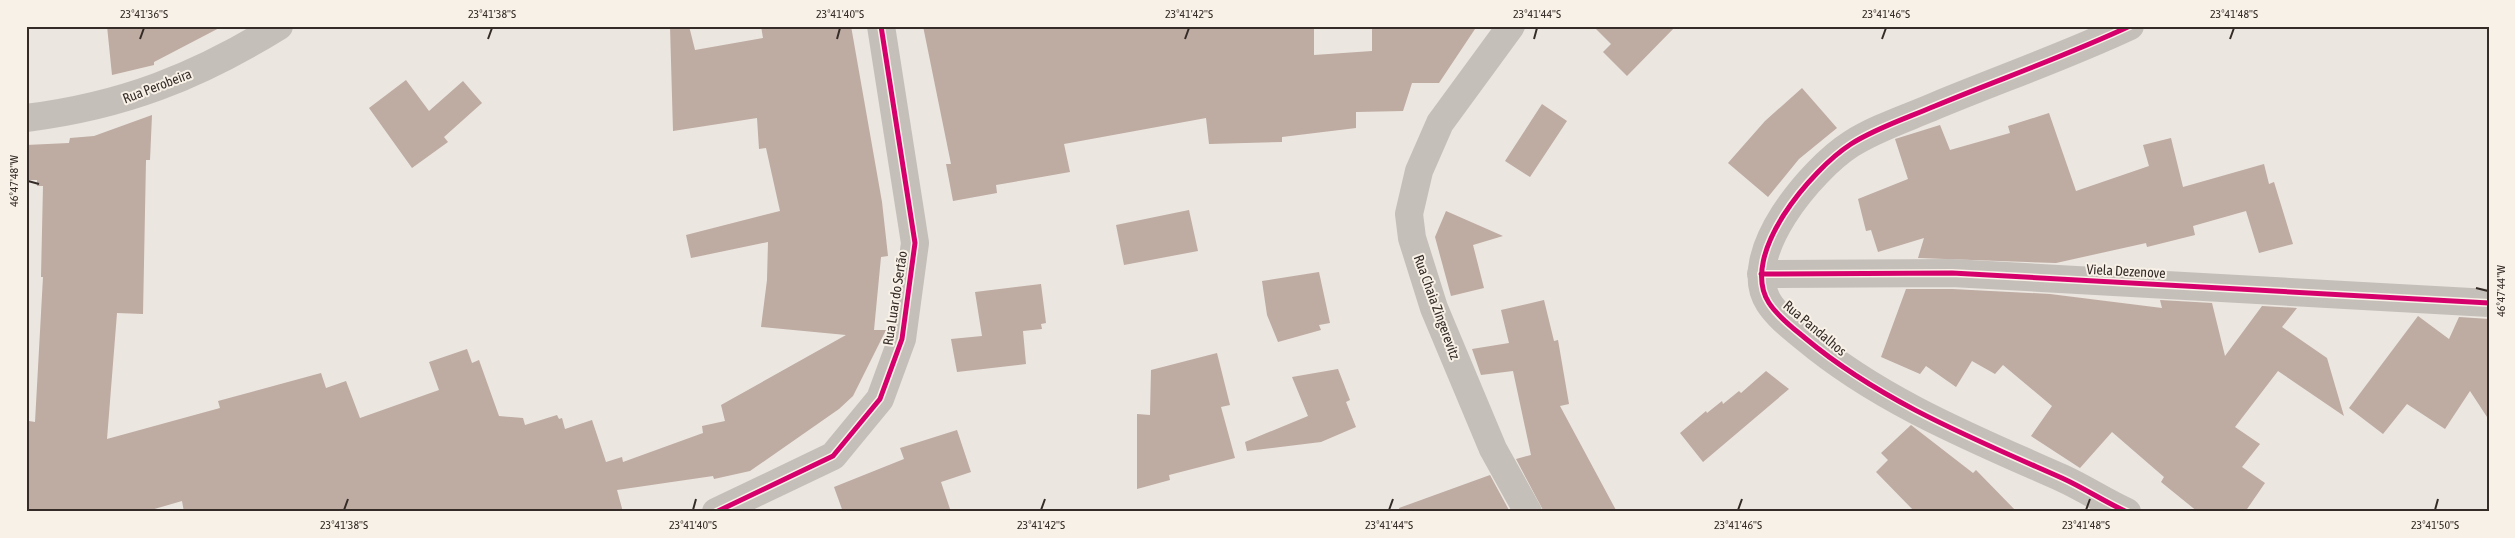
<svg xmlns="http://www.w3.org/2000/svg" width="2515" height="538" font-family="'Asap Condensed',sans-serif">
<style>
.building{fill:#beaba2}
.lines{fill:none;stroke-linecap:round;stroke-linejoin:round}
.street{stroke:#c5bfb9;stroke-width:28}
.cycleway-casing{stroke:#f8f1e7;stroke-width:8}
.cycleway{stroke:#d6006c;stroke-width:5}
.ticks{fill:none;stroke:#352c28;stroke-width:2}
.labels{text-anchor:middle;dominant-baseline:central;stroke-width:4;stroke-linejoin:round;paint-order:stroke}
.street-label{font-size:14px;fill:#352c28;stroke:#f8f1e7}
.neatline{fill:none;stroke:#352c28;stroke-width:2}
.ticks-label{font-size:12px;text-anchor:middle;fill:#352c28}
</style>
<rect width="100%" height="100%" fill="#ebe6e0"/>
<path class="building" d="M107 26H223L154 62V65L112 75Z
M670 26H689L695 50 763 38 761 26H851L882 202 888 256 881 257 874 330H886L853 396 839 409 750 471 714 479 713 476 617 490 623 512H184L182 501 144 512H26L29 421 35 422 43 277H41L43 186H37V180H26V145L69 143 70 138 94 136 152 115 150 160H146L143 314 117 313 107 439 220 408 218 401 321 373 326 388 346 381 360 418 439 390 429 362 467 349 472 363 479 360 499 416 523 418 525 425 557 415 559 419 562 418 565 429 592 420 606 462 622 457 623 462 703 433 702 426 725 421 721 405 846 335 761 327 767 280 768 242 691 258 686 235 780 211 766 148 759 149 757 118 673 131Z
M923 26H1314V55L1372 51V26H1477L1439 83H1412L1403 111 1356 112V128L1282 137V142L1209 144 1206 118 1064 144 1070 172 996 185 997 193 953 201 946 164H951Z
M1593 26H1676L1627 76 1603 52 1611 44Z
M406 80 429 111 463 81 482 103 444 137 448 142 412 168 369 108Z
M1802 88 1837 128 1799 159 1768 197 1728 163 1765 121Z
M1542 104 1567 121 1530 177 1505 161Z
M2049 113 2076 191 2149 166 2143 145 2171 138 2183 187 2264 164 2269 184 2274 182 2293 244 2259 253 2246 211 2193 226 2195 235 2147 247 2146 243 2056 263 1918 258 1924 238 1878 252 1871 230 1866 231 1858 199 1908 179 1895 139 1940 125 1950 150 2010 133 2008 126Z
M1189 210 1198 251 1124 265 1116 225Z
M1446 211 1503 236 1473 245 1484 288 1451 296 1435 237Z
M1319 272 1330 323 1319 325 1321 330 1278 342 1267 315 1262 281Z
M1041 284 1046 323 1041 324 1042 329 1023 331 1026 364 957 372 951 339 982 336 975 292Z
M1906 289H1952L2050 294 2162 308 2160 300 2212 303 2225 356 2262 306 2297 308 2282 327 2327 358 2344 416 2278 371 2235 427 2260 444 2242 467 2265 483 2245 512H2198L2161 482 2164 477 2112 432 2080 468 2031 436 2052 406 2003 365 1995 374 1972 361 1956 387 1926 366 1920 374 1881 357Z
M1544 300 1554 341 1558 340 1569 404 1560 406 1617 512H1544L1516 459 1531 455 1513 371 1481 375 1472 349 1509 343 1501 310Z
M2418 316 2449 339 2459 317 2489 319V420L2470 391 2445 429 2407 404 2383 434 2349 408Z
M1217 353 1230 405 1221 407 1235 458 1169 475 1170 480 1137 489V414L1150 415 1151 370Z
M1338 369 1350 400 1346 402 1356 427 1321 442 1247 451 1245 442 1308 416 1292 377Z
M1766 371 1789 389 1703 462 1680 433 1706 411 1707 413 1722 401 1723 404 1739 391 1741 393Z
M1911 425 1973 473 1976 470 2017 512H1915L1876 472 1888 460 1881 453Z
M957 430 971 472 941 482 951 512H843L834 487 904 459 900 448Z
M1490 475 1510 512H1400L1399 508Z"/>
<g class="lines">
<path class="street" d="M1511 26 1440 123 1419 171 1409 214 1412 238 1434 308 1493 449 1528 512
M26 118C122 106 197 77 279 26
M1761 274 1952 273 2489 303
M716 512 833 456 880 399 902 339 915 243 881 26
M2127 512C2105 502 2084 488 2062 478 1974 439 1880 401 1805 338 1793 328 1778 317 1769 303 1738 255 1812 169 1851 144 1876 128 1907 118 1935 106 2000 79 2066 56 2130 26"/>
<defs>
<path id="cycleway" d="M1761 274 1952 273 2489 303
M716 512 833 456 880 399 902 339 915 243 881 26
M2127 512C2105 502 2084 488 2062 478 1974 439 1880 401 1805 338 1793 328 1778 317 1769 303 1738 255 1812 169 1851 144 1876 128 1907 118 1935 106 2000 79 2066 56 2130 26"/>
</defs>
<use href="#cycleway" class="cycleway-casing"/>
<use href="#cycleway" class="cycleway"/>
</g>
<path class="ticks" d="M140 39 144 28M488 39 492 28M837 39 840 28M1185 39 1189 28M1534 39 1537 28M1882 39 1886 28M2230 39 2234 28M28 181 39 184M2476 288 2488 291M344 510 348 499M693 510 696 499M1041 510 1045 499M1389 510 1393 499M1738 510 1742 499M2086 510 2090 499M2435 510 2438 499"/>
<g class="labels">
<g class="street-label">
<text transform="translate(157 86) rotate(-21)">Rua Perobeira</text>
<text transform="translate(2126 271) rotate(3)">Viela Dezenove</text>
<text transform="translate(895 298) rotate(-81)">Rua Luar do Sertão</text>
<text transform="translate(1437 307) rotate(70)">Rua Chaia Zingerevitz</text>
<text transform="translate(1815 328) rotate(40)">Rua Pandalhos</text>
</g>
</g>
<rect width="2515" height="538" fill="none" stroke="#f8f1e7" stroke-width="55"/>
<rect x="28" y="28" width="2460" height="482" class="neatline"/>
<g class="ticks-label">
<text x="144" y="18">23°41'36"S</text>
<text x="492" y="18">23°41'38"S</text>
<text x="840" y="18">23°41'40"S</text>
<text x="1189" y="18">23°41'42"S</text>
<text x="1537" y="18">23°41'44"S</text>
<text x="1886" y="18">23°41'46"S</text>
<text x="2234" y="18">23°41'48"S</text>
<text transform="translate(14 181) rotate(-90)" y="4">46°47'48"W</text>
<text transform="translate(2501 291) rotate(-90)" y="4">46°47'44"W</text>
<text x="344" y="529">23°41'38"S</text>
<text x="693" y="529">23°41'40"S</text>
<text x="1041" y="529">23°41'42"S</text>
<text x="1389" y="529">23°41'44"S</text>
<text x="1738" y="529">23°41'46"S</text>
<text x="2086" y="529">23°41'48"S</text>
<text x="2435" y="529">23°41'50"S</text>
</g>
</svg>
